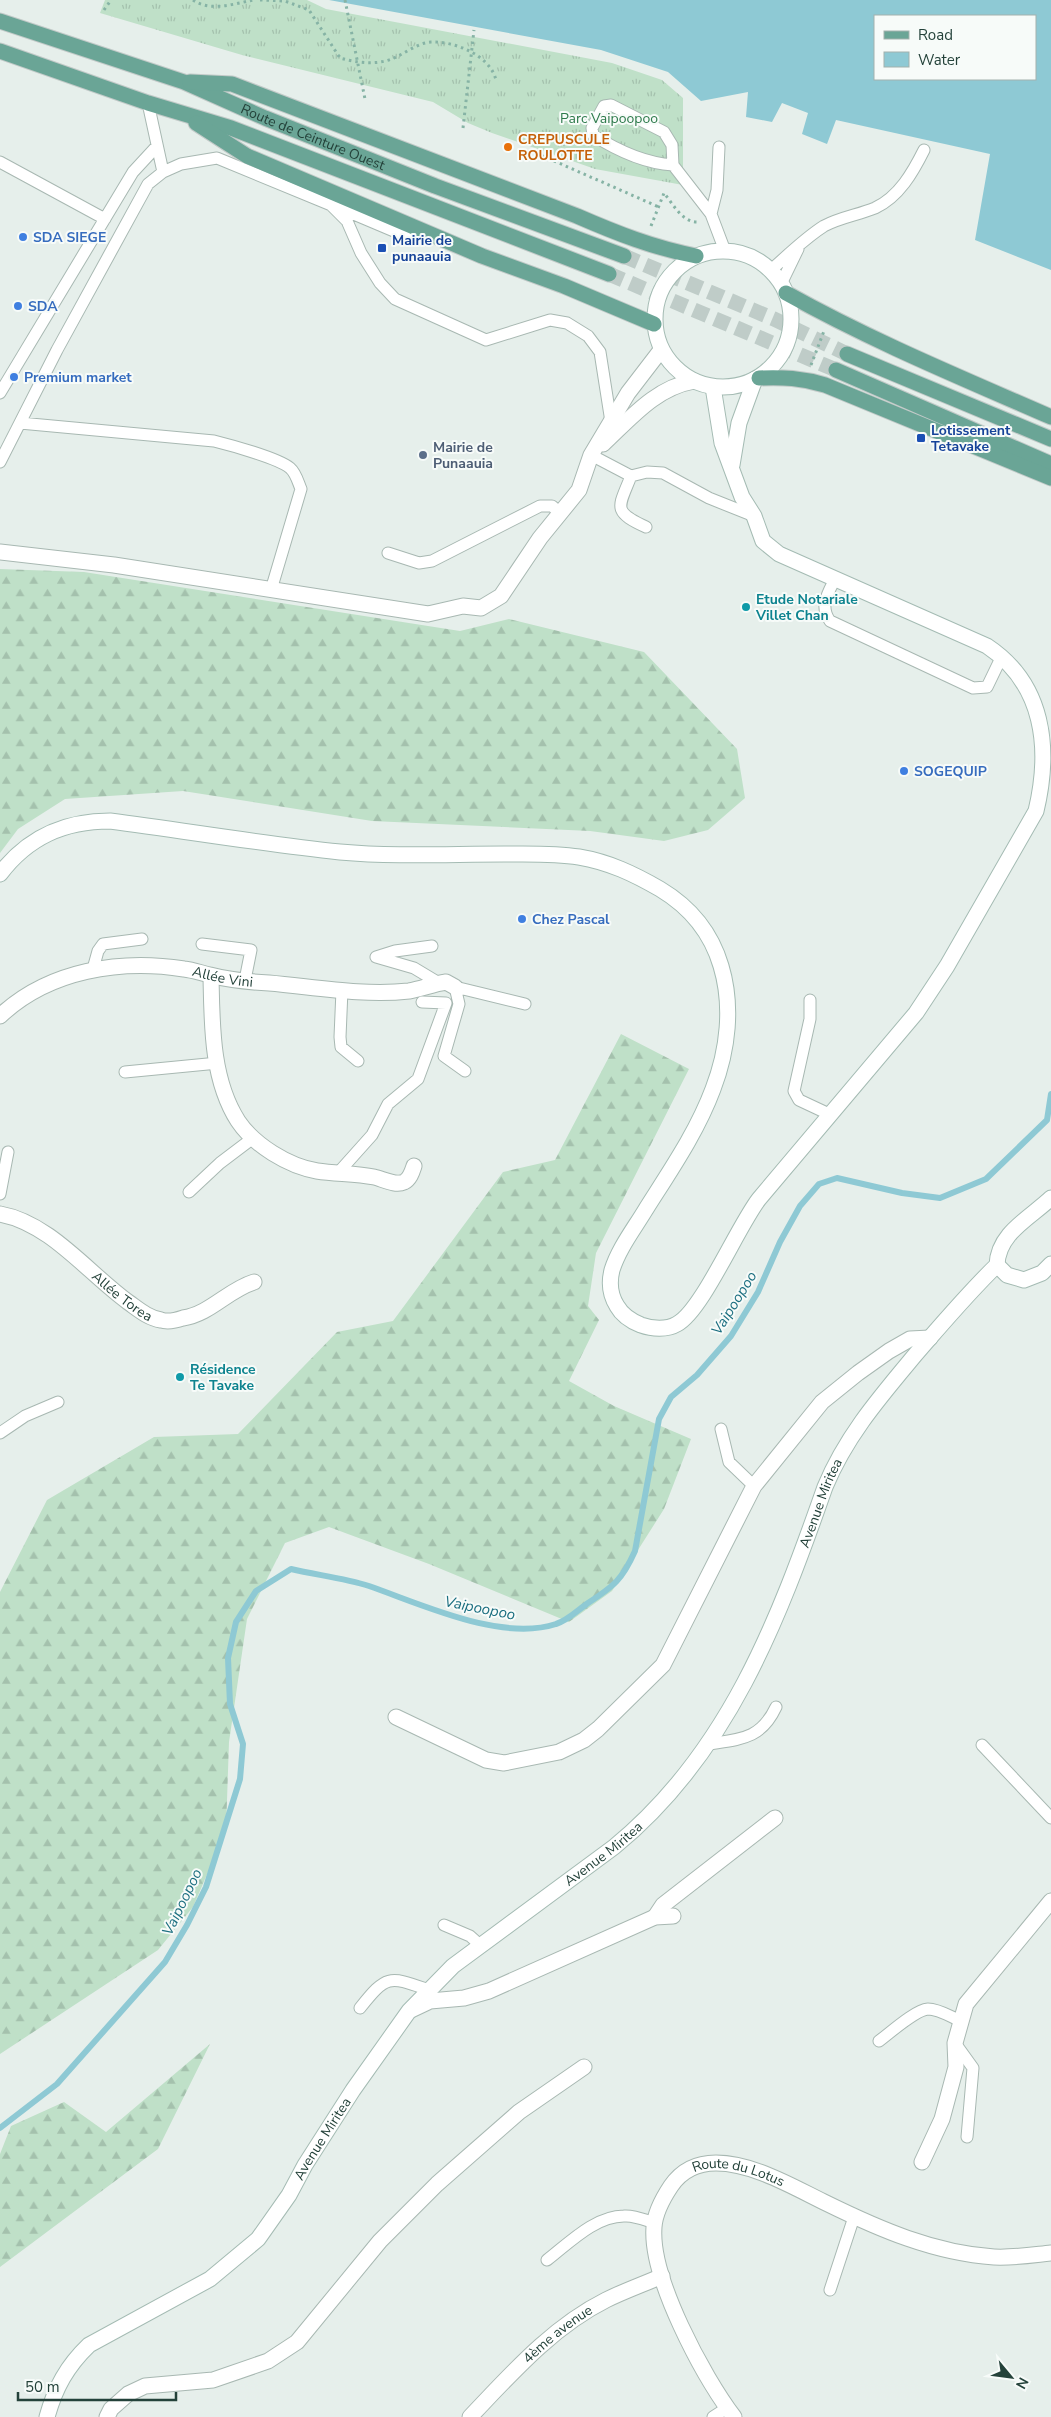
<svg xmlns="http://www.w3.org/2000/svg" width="1051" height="2417" font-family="'Nunito Sans',sans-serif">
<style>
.grass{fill:url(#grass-tufts)}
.forest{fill:url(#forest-firs)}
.water{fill:#8ec9d4;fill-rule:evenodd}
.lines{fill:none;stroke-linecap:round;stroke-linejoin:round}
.stream{stroke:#8ec9d4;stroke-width:6}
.primary-tunnel{stroke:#bfccc8;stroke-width:15;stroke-dasharray:15 8;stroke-linecap:butt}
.service-casing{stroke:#a8b8b2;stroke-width:13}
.minor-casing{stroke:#a8b8b2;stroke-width:17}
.secondary-casing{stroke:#a4bbb3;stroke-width:17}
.primary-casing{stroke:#c2cac8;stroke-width:17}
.path{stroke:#86b3a5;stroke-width:3;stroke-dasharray:2.5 4;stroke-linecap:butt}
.service{stroke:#fff;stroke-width:11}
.minor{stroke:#fff;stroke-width:15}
.secondary{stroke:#fff;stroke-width:15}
.primary{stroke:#6aa596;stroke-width:15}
.food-dot{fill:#e8710a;stroke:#f7fbf9;stroke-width:2}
.shop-dot{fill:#3f7fe0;stroke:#f7fbf9;stroke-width:2}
.transit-dot{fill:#1a4fb4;stroke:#f7fbf9;stroke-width:2}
.service-dot{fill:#5c6f8a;stroke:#f7fbf9;stroke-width:2}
.culture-dot{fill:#0f9aa8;stroke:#f7fbf9;stroke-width:2}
.labels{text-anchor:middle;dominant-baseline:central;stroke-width:4;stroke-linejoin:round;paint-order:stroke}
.park-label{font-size:14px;fill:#2d7a4b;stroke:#f7fbf9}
.street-label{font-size:14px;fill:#24423a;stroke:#f7fbf9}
.food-label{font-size:14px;font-weight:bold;fill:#c56008;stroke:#f7fbf9;text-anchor:start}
.shop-label{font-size:14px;font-weight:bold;fill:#366cbe;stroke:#f7fbf9;text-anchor:start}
.transit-label{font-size:14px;font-weight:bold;fill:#164399;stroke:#f7fbf9;text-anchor:start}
.service-label{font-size:14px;font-weight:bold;fill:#4e5e75;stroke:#f7fbf9;text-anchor:start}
.culture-label{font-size:14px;font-weight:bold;fill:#0d838f;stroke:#f7fbf9;text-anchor:start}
.water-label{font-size:15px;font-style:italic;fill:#1c6f80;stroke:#f7fbf9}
</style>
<defs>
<pattern id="grass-tufts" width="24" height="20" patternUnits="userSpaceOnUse" patternTransform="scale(1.25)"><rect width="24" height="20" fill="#bfe0c8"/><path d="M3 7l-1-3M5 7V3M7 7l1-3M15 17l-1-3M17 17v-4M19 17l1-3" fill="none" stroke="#a4c1ad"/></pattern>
<pattern id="forest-firs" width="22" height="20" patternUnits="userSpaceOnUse" patternTransform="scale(1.25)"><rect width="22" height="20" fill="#bfe0c8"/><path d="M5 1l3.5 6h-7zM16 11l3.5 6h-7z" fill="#a4c1ad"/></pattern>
</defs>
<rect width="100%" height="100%" fill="#e6efeb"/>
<path class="grass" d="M105 0H307L326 9 612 63 662 80 683 98V185L595 169 492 133 468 123 433 102 242 55 100 13Z"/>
<path class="forest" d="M0 569 84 572 460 631 509 619 644 652 737 749 745 798 708 830 664 841 590 831 372 821 183 791 65 799 18 829 0 853Z
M621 1034 689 1069 596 1253 588 1306 599 1320 569 1381 614 1406 691 1439 664 1509 612 1591 569 1622 429 1564 329 1527 285 1543 247 1619 229 1742 226 1830 193 1907 158 1950 0 2054V1592L47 1500 154 1437 238 1434 337 1332 393 1321 503 1172 555 1160Z
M210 2044 158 2149 0 2267V2154L11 2126 64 2102 106 2132Z"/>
<path class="water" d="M329 0H1051V270L975 240 990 154 836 120 827 144 802 134 808 113 782 103 772 122 746 117 748 92 701 101 668 72 601 50ZM875 16H1035V79H875Z"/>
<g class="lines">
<path class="stream" d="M0 2128 57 2084 165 1962 187 1925 206 1887 240 1779 243 1744 230 1704 228 1658 236 1622 256 1591 291 1569C316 1575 344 1578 369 1586 421 1604 501 1642 556 1624 567 1621 578 1610 588 1603 614 1586 622 1580 635 1551L659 1419 671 1397 697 1375 731 1336 758 1292 780 1242 800 1206 819 1184 837 1178 902 1193 940 1198 986 1179 1047 1120 1051 1094"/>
<path class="primary-tunnel" d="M624 256 774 319 847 354
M609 274 836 370"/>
<defs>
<path id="service" d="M148 103 163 172
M0 162 105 219
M673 165C644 163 618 151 593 135L592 128 604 106 611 105 664 132 672 145 673 165 711 214 725 251
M337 207 408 237 432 235
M711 214 717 190 719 147
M771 270C788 255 805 238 824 226 841 217 858 215 875 208 899 197 913 172 924 150
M781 284 798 249
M0 393 133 172 157 146
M20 423 214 441C230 445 278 458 290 468 296 473 298 482 301 489L271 590
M591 455 631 476 647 472 663 473 709 498 754 516
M0 462 57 350 148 184 163 172 181 164 217 158 331 205 347 221 361 253 380 283 395 299 486 340 550 320 567 323 588 336 600 352 611 422
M631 476C619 507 611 511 646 527
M388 553 419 563 432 561 540 506H552L560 513
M835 579C828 593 819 606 830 621L973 688 987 687 1002 656
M202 944 251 950 245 980
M432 946 395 951 376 957 414 968 439 983
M93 969 98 951 103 944 142 939
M342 990 340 1037 341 1047 358 1061
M810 1000V1019L794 1091 799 1100 831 1115
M465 1071 444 1056 459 1004 455 987 525 1004
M125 1072 218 1063
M338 1173 372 1135 388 1104 418 1079 446 1003 422 1002
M189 1192 220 1163 253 1138
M0 1194 8 1152
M721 1429 729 1462 754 1486
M0 1433 25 1416 58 1402
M709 1744C741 1739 761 1739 776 1707
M982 1745 1051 1818
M444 1925 470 1936 480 1945
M360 2008C387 1974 389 1976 429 1990
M879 2041C890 2033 915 2010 928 2009 939 2009 951 2017 961 2021
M955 2043 973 2068 967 2137
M547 2260C569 2243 595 2216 624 2216 634 2215 645 2220 655 2223
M830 2290 854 2217
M713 2417 727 2408"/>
<g id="minor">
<path d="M603 444C631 418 655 388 694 381"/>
<path d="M0 552 114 565 428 614 463 606 481 608 501 596 540 538 579 490 591 455 628 393 661 350"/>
<path d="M211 976C212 1023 211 1079 238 1121 254 1145 288 1166 317 1171 336 1174 356 1173 374 1177 383 1179 395 1186 404 1182 410 1179 412 1172 414 1166"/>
<path id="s1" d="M0 1016C49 970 120 959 184 969 193 970 201 973 210 975 229 980 250 982 269 983 315 987 363 996 409 991 421 989 433 984 446 982L455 987"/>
<path id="s2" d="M0 1214C50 1223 88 1273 128 1302 138 1309 148 1318 161 1320 167 1322 177 1320 183 1318 210 1314 228 1290 254 1282"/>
<path d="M396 1717 486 1760 504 1763 559 1752 584 1740 598 1729 663 1665 754 1486 822 1402 858 1373 889 1351 910 1339 930 1338"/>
<path d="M655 1917 663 1905 775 1818"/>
<path d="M411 2010 430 2001 464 1998 489 1991 655 1917 673 1916"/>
<path d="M922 2162 942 2119 956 2067 955 2043 966 2004 1051 1901"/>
<path d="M107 2417 111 2409 128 2394 145 2386 213 2380 268 2361 297 2342 380 2241 437 2184 519 2112 584 2067"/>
<path id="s3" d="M470 2417C511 2374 552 2327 606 2300 624 2291 644 2284 662 2276"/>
<path id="s4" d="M734 2417C703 2376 650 2278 654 2227 655 2212 663 2198 671 2186 682 2170 698 2163 716 2163 753 2163 793 2187 826 2203 879 2229 934 2253 994 2257 1013 2258 1032 2255 1051 2253"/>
</g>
<g id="secondary">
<circle cx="723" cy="319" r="68"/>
<path d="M732 465 739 423 755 379"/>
<path d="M0 874C28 837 64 821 110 821 187 831 263 844 340 852 395 857 449 854 504 854 529 854 554 853 579 857 609 862 634 874 660 889 690 907 711 932 721 966 733 1006 728 1050 713 1089 697 1132 670 1171 646 1209 634 1229 619 1248 612 1270 609 1282 610 1295 617 1306 622 1315 631 1321 641 1325 652 1329 667 1330 677 1324 702 1311 738 1226 759 1199L916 1013 947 966 1036 811C1051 748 1044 684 987 646L779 554 763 541 754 516 742 497 722 443 713 387"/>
<path d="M997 1265 1007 1275 1024 1280 1042 1273 1051 1264"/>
<path id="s5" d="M47 2417C55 2388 67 2366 89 2345L210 2279 258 2239 289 2195 305 2165 353 2090 409 2011 453 1966 614 1847C728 1754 778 1621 825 1487 846 1436 880 1397 915 1355 942 1324 968 1293 997 1265 998 1233 1030 1218 1051 1198"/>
</g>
<g id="primary">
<path id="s6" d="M0 21 184 82 265 118 435 186 624 256"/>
<path d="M0 51 148 103 231 128 609 274"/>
<path d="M190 82 232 84 577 216C616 233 654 248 696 256"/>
<path d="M196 123 247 156 482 256 564 286 654 324"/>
<path d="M786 293C872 341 962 378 1051 417"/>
<path d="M847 354 1051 439"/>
<path d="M836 370 1051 464"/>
<path d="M759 378C783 377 802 378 825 385L1051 478"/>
</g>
</defs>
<use href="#service" class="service-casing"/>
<use href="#minor" class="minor-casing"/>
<use href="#secondary" class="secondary-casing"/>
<use href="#primary" class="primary-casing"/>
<path class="path" d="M193 0C210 12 234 4 253 0
M260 0 285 1 309 10 340 58C358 63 378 66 396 57 407 52 418 43 431 42 454 41 490 55 496 80
M345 0 365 99
M104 10 111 0
M463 128 474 30
M536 153 659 207
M651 226 664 193C673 204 682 222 697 222
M811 365 824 331"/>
<use href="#service" class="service"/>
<use href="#minor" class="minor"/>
<use href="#secondary" class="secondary"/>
<use href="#primary" class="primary"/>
</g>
<circle class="food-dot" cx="508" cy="147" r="5"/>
<g class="shop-dot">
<circle cx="23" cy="237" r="5"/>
<circle cx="18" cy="306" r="5"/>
<circle cx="14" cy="377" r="5"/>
<circle cx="904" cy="771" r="5"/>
<circle cx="522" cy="919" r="5"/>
</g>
<g class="transit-dot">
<rect x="377" y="243" width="10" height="10" rx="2.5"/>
<rect x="916" y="433" width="10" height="10" rx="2.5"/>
</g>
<circle class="service-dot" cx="423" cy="455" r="5"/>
<g class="culture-dot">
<circle cx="746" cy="607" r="5"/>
<circle cx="180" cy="1377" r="5"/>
</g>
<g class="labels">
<g class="park-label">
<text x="609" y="118">Parc Vaipoopoo</text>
</g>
<g class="street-label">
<text stroke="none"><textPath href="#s6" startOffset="334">Route de Ceinture Ouest</textPath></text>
<text stroke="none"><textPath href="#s1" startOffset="236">Allée Vini</textPath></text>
<text stroke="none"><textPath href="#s2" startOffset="149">Allée Torea</textPath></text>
<text stroke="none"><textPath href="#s5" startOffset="1228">Avenue Miritea</textPath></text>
<text stroke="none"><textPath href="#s5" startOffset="809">Avenue Miritea</textPath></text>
<text stroke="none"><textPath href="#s5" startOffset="404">Avenue Miritea</textPath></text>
<text stroke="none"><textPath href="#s4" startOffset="330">Route du Lotus</textPath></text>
<text stroke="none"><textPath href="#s3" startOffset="121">4ème avenue</textPath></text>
</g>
<g class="food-label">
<text x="518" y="139">CREPUSCULE<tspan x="518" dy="16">ROULOTTE</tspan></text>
</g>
<g class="shop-label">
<text x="33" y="237">SDA SIEGE</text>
<text x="28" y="306">SDA</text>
<text x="24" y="377">Premium market</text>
<text x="914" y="771">SOGEQUIP</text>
<text x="532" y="919">Chez Pascal</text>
</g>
<g class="transit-label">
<text x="392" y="240">Mairie de<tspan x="392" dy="16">punaauia</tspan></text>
<text x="931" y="430">Lotissement<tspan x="931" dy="16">Tetavake</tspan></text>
</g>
<g class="service-label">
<text x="433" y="447">Mairie de<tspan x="433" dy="16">Punaauia</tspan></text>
</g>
<g class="culture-label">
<text x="756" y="599">Etude Notariale<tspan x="756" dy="16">Villet Chan</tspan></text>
<text x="190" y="1369">Résidence<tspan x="190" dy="16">Te Tavake</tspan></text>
</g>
<g class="water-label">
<text transform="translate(734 1303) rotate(-58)">Vaipoopoo</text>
<text transform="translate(480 1608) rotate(11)">Vaipoopoo</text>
<text transform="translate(182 1902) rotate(-64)">Vaipoopoo</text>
</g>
</g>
<rect x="874" y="15" width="162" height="65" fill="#f7fbf9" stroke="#a3b1ad"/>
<rect x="884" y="31" width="25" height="8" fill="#6aa596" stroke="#a3b1ad"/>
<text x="918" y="40" font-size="15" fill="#24423a">Road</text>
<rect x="884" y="52" width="25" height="15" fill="#8ec9d4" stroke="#a3b1ad"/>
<text x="918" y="65" font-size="15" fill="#24423a">Water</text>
<g transform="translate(1011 2377) rotate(119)" stroke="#f7fbf9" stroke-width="4" paint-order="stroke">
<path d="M0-4L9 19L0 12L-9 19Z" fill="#24423a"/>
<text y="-8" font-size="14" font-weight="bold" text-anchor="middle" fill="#24423a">N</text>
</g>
<path d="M18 2392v8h158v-8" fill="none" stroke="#24423a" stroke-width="2.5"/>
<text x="25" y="2392" font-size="15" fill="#24423a" stroke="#f7fbf9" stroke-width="4" paint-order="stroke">50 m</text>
</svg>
